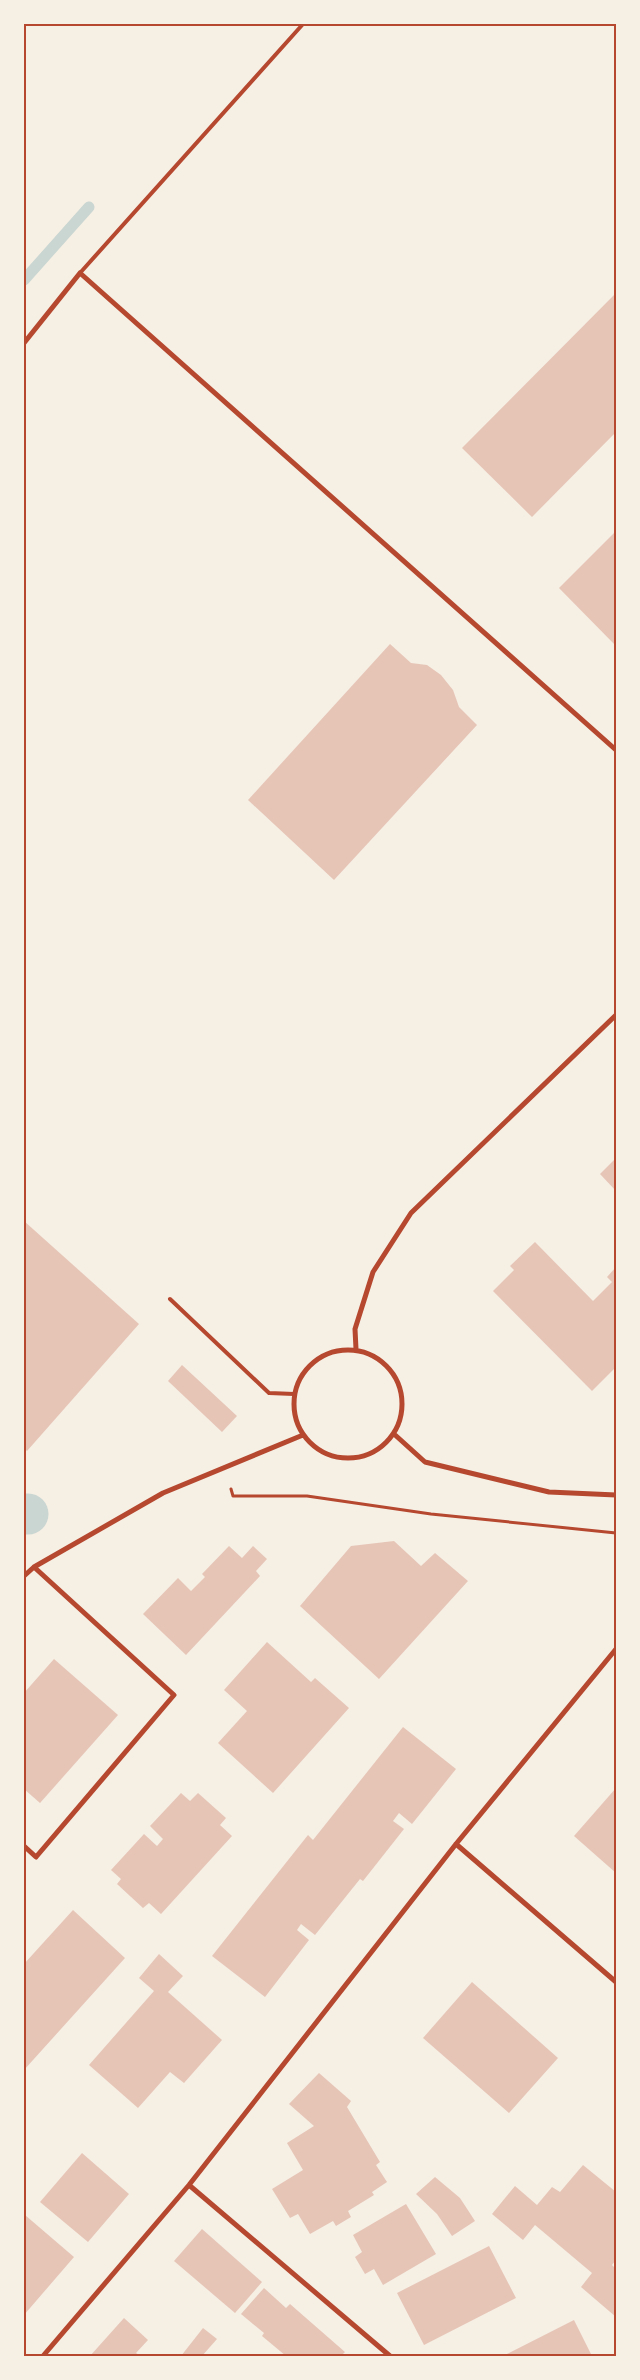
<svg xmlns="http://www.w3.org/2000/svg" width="640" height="2380" font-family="'Crimson Pro',serif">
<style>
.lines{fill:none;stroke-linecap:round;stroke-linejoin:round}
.stream{stroke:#c9d6d2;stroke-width:11}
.canal{stroke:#c9d6d2;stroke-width:41}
.building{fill:#e6c5b7}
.path{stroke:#b5482f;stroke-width:3}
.service{stroke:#b5482f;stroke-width:4}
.minor{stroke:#b5482f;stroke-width:5}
.neatline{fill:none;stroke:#b5482f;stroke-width:2}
</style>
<rect width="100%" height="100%" fill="#f6efe4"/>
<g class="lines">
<path class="stream" d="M24 280 89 207"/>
<path class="canal" d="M24 1514H28"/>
</g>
<path class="building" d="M616 293V432L532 517 462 448Z
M616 531V646L559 588Z
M390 644 411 663 427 665 441 675 453 690 459 707 477 725 334 880 248 800Z
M616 1158V1191L600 1174Z
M24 1221 139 1324 27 1451 24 1448Z
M535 1242 593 1301 612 1282 607 1277 616 1267V1367L592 1391 493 1291 514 1270 510 1266Z
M182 1365 237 1416 222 1432 168 1381Z
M394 1541 421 1566 435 1553 468 1581 379 1679 300 1606 351 1546Z
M229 1546 242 1558 253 1546 267 1559 256 1571 260 1576 186 1655 143 1614 178 1578 191 1591 205 1577 202 1574Z
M267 1642 311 1682 315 1678 349 1708 273 1793 218 1743 247 1711 224 1690Z
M54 1659 118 1715 40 1803 24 1789V1693Z
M403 1727 456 1769 412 1824 399 1813 393 1821 404 1829 363 1881 360 1879 315 1935 301 1924 297 1930 309 1940 265 1997 212 1956 308 1835 313 1840Z
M616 1788V1873L574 1836Z
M181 1793 190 1801 198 1793 226 1818 220 1825 232 1836 161 1914 149 1903 143 1908 117 1884 121 1879 111 1870 144 1834 157 1846 163 1839 150 1826Z
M73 1910 125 1958 24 2070V1964Z
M159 1954 183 1976 168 1992 222 2040 184 2083 170 2072 138 2108 89 2065 154 1991 139 1978Z
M472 1982 558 2058 509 2113 423 2038Z
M319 2073 351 2101 347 2107 380 2162 376 2165 387 2182 372 2192 374 2195 348 2211 351 2217 336 2226 333 2221 310 2234 298 2214 290 2218 272 2189 303 2170 287 2143 314 2126 289 2104Z
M82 2153 129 2194 88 2242 40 2202Z
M583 2165 616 2192V2260L612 2265 616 2269V2317L581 2287 592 2273 535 2225 523 2240 492 2214 515 2186 537 2205 552 2187 560 2192Z
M435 2177 460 2198 475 2221 452 2236 437 2214 416 2194Z
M406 2204 436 2254 383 2285 374 2269 365 2274 355 2257 362 2252 353 2235Z
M25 2215 74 2257 24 2315V2217Z
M202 2229 262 2282 235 2313 174 2261Z
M489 2246 516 2298 424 2345 397 2293Z
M264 2288 286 2308 290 2304 345 2352 341 2356H286L262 2336 264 2333 241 2314Z
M124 2318 148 2340 136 2353 140 2356H90Z
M574 2320 592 2356H503Z
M203 2328 217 2339 202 2356H181Z"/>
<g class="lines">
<path class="path" d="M231 1489 233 1496H307L431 1514 616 1533"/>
<path class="service" d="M80 273 303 24
M170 1299 269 1393 294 1394"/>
<path class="minor" d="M24 343 80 273 616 750
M356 1349 355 1329 373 1272 411 1213 616 1015
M294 1404a54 54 0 1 1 108 0a54 54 0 1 1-108 0Z
M394 1434 425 1462 549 1492 616 1495
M24 1576 34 1567 163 1493 303 1435
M456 1844 616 1982
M24 1846 36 1857 174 1695 34 1567
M189 2185 390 2356
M43 2356 189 2185 456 1844 616 1649"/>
</g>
<rect width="640" height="2380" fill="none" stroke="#f6efe4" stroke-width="50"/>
<rect x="25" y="25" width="590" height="2330" class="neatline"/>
</svg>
